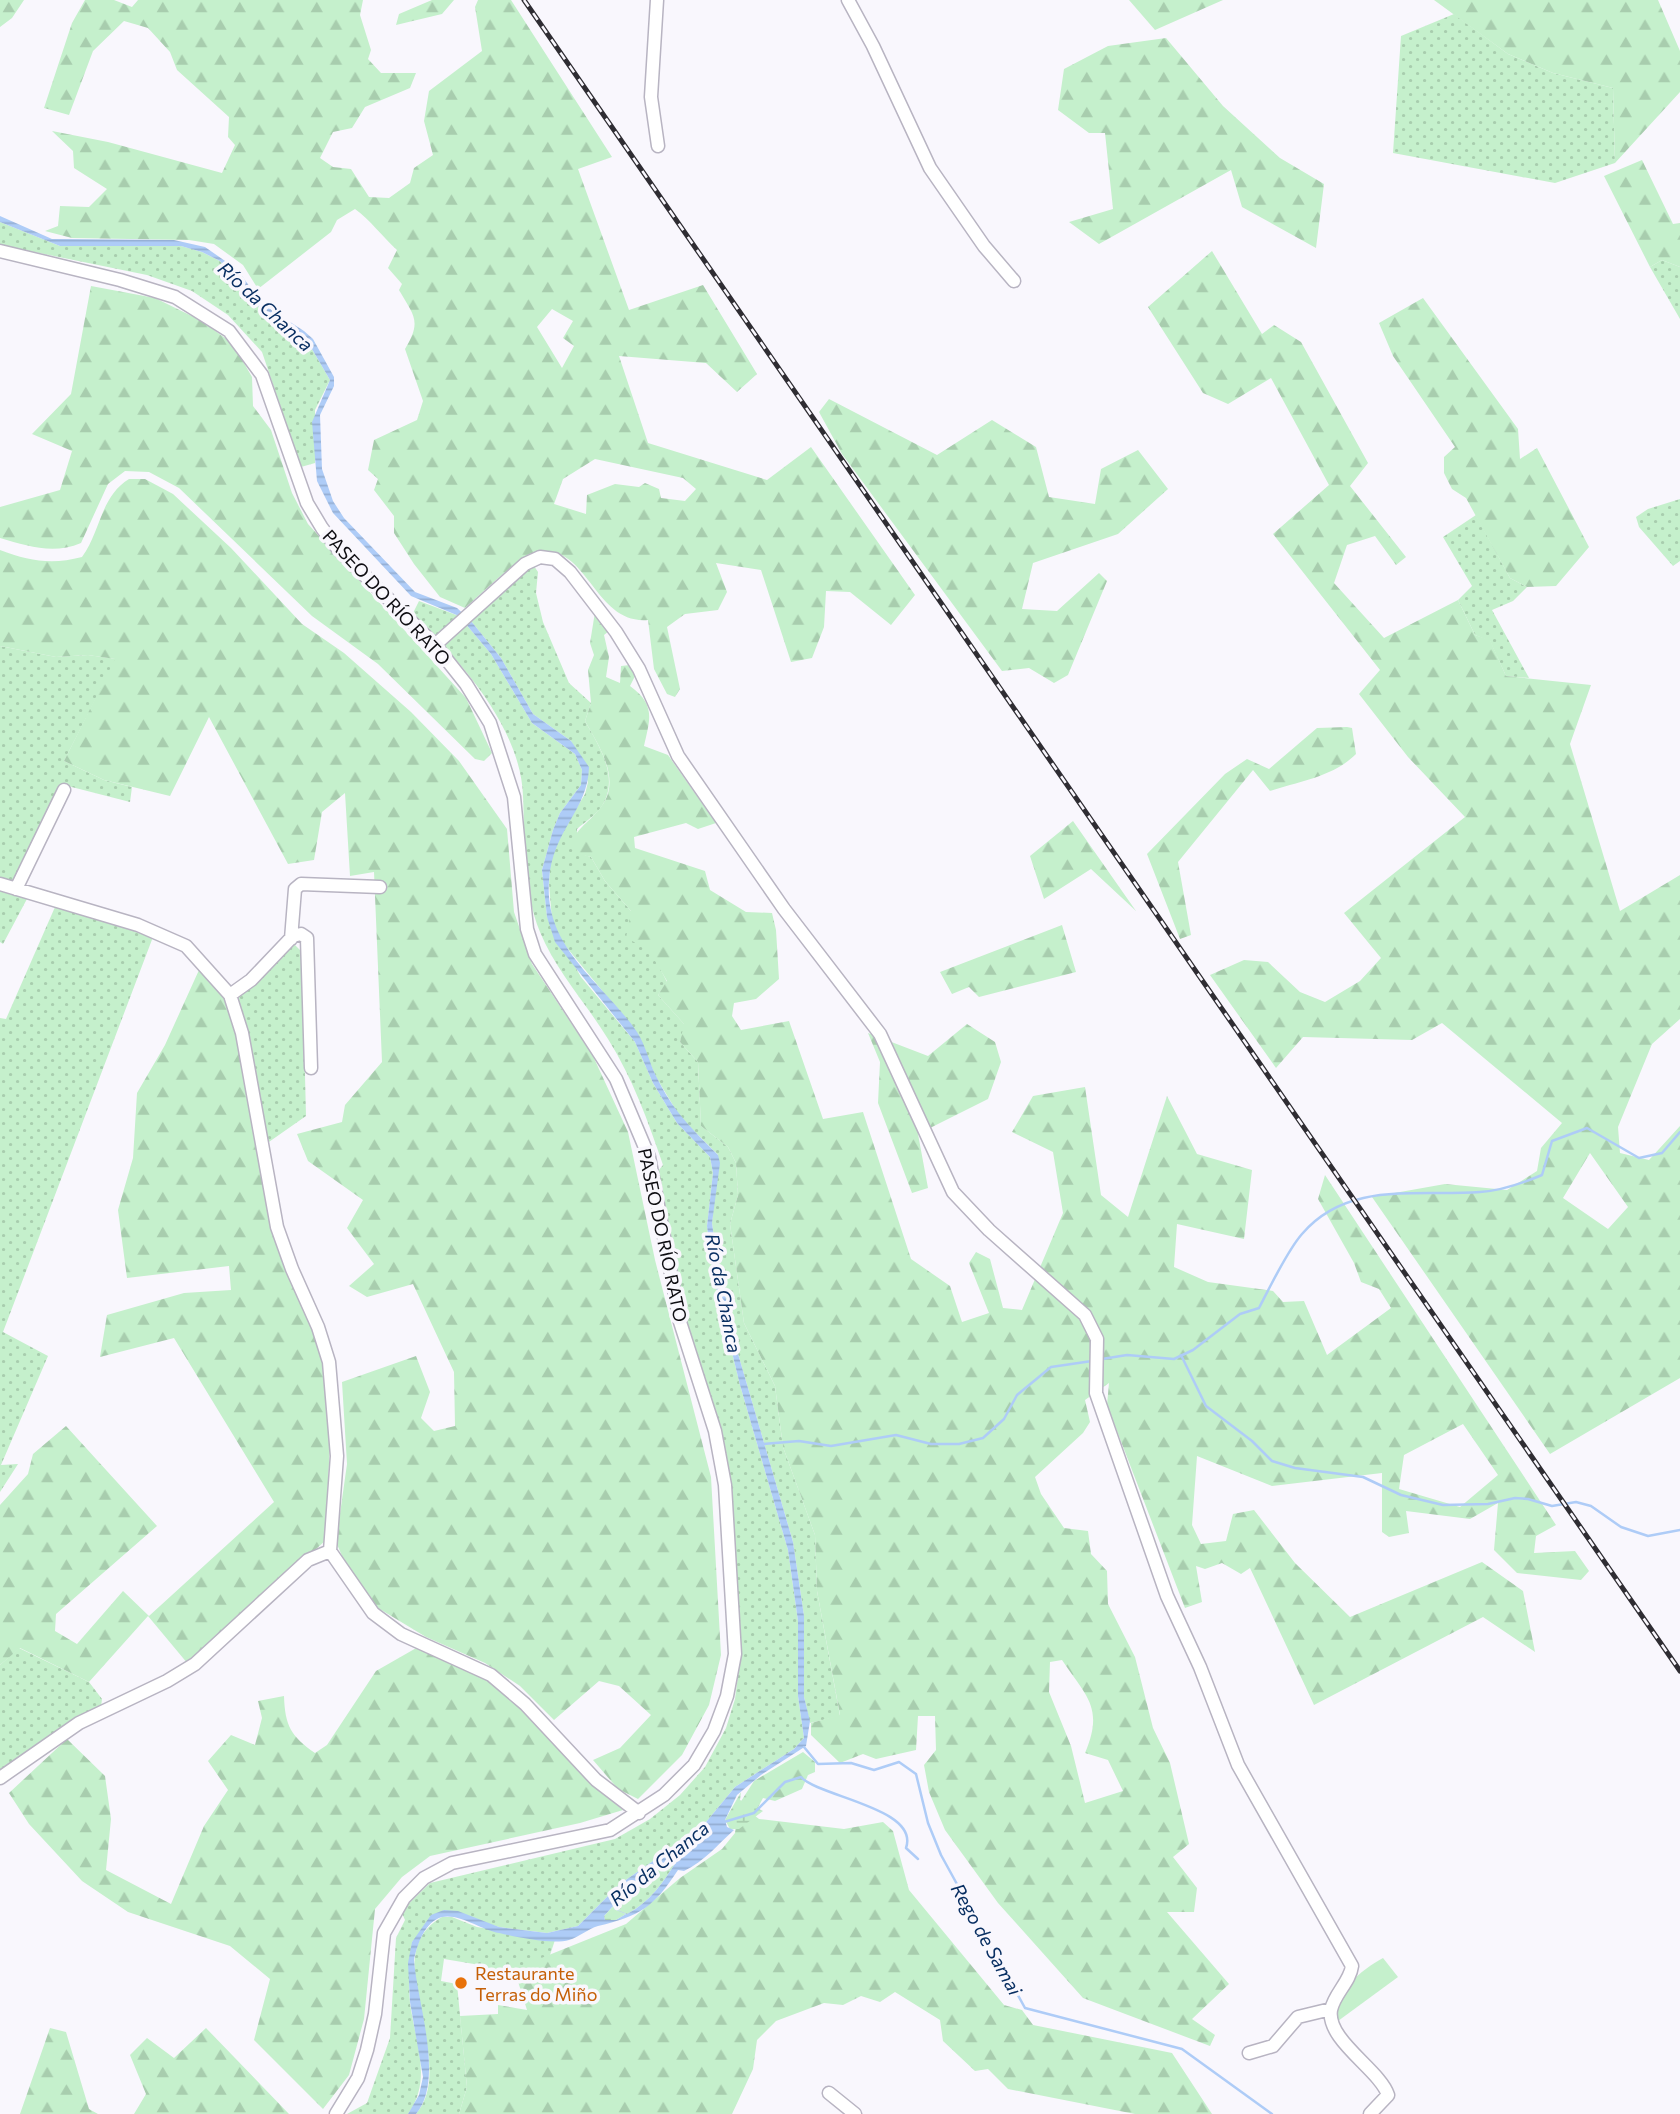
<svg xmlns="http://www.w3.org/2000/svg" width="1680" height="2114" font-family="Commissioner,sans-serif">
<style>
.grass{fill:url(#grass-dots)}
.forest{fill:url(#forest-firs);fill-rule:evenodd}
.wetland{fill:url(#wetland-marsh)}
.green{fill:#c5f0cc}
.water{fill:url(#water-rules);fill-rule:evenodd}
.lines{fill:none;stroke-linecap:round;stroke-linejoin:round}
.stream{stroke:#aeccf7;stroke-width:2.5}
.minor-casing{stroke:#b8b4c2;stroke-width:15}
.minor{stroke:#fff;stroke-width:12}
.rail-casing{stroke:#2f2d33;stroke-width:5}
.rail{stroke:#f9f7fd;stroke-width:2.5;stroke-dasharray:8;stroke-linecap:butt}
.food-dot{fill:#e8710a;stroke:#f9f7fd;stroke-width:2.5}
.labels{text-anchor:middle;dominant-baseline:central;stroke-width:7;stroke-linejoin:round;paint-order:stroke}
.street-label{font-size:18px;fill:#0e0d12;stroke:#f9f7fd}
.food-label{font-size:18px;fill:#c56008;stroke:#f9f7fd;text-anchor:start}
.water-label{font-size:19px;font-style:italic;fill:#092f62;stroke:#f9f7fd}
</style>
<defs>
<pattern id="grass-dots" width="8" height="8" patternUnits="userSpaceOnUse" patternTransform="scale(1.75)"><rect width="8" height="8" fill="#c5f0cc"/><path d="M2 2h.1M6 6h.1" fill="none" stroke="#a8cdae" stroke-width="1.8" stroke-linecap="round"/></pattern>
<pattern id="forest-firs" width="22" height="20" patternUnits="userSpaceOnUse" patternTransform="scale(1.75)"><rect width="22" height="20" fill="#c5f0cc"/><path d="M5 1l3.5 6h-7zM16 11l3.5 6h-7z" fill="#a8cdae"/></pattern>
<pattern id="wetland-marsh" width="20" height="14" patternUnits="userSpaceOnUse" patternTransform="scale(1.75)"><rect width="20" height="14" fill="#c5f0cc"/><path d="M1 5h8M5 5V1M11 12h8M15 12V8" fill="none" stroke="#a8cdae"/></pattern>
<pattern id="water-rules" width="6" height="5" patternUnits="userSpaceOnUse" patternTransform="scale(1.75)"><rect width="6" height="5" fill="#aeccf7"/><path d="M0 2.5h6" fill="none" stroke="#94aed3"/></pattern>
</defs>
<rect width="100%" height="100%" fill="#f9f7fd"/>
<path class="grass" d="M1454 14 1508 54 1553 73 1613 88 1615 163 1555 183 1393 153 1401 36Z
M0 222 60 246H181L202 252 220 261 256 305 309 344 330 380 315 410V463L301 467 262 352 228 315 192 291 147 275 0 245Z
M1662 260 1680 267V319L1650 267Z
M1680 499V561L1673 566 1639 527 1636 517 1648 509Z
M1476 515 1510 578 1527 587 1513 601 1492 610 1529 678 1506 676 1490 641 1475 635 1458 600 1472 586 1443 537Z
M532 563 538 572 536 593 543 622 569 683 591 703 585 721C599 746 620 777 602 806 596 815 585 822 577 829L578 853 591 857 605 881 631 911 667 982 658 995 685 1025 680 1042 698 1062 701 1126 728 1147 736 1163 738 1195 730 1224 744 1323 775 1386 783 1447 815 1535 817 1591 840 1716 810 1723 804 1697V1616L793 1542 736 1347 716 1252 712 1223 718 1155 680 1117 656 1077 637 1033 563 943 552 920 549 884 550 863 555 844 585 794 588 782 571 741 533 714 501 658 471 621Z
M419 601 459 616 491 654 532 723 575 754 582 770 581 785 560 813 553 830 542 870 547 917 581 977 635 1042 653 1083 677 1123 710 1157 713 1173 707 1226 713 1275 740 1385 788 1550 798 1621V1696L804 1738 794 1749 735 1787 702 1827 620 1884 578 1926 547 1933 499 1927 444 1910 412 1942C411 1962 408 1983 410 2003 415 2041 433 2080 408 2114H347L367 2103 390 2038 396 1938 405 1920 401 1911 430 1883 615 1839 650 1819 680 1795 705 1767 726 1728 735 1699 741 1653 730 1480 726 1452 682 1305 658 1171 663 1165C648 1121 633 1079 608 1039 586 1003 556 971 540 932 523 890 525 840 523 796 521 728 459 658 412 615Z
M0 646 56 657 88 655 116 659 64 761 104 780 132 787 130 802 60 784 37 839 12 884 0 880Z
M0 888 28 897 3 944 0 942Z
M55 907 153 937 3 1332 48 1356 1 1465 18 1464 0 1492V1018L6 1019Z
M295 945 302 952 306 1116 266 1144 237 1001 243 990 287 946Z
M19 1648 89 1682 102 1699 101 1707 0 1775V1665Z
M677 1855V1860C664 1882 650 1902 627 1914L615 1909 637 1880Z
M442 1917H452L477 1927 555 1940 550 1955 493 1981H485L474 1964 444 1959 441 1981 457 1984 467 2087 459 2114H416C461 2061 373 1955 442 1917Z"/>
<path class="forest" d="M0 0H24L12 18 0 27Z
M85 0H114L132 7 138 0H363L360 15 371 50 368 59 381 73H416L410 88 365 107 352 128 333 132 320 158 333 167 351 169 369 197 389 198 410 183 414 168 433 155 424 121 429 91 482 51 475 7 478 0H511L612 157 578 169 629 310 703 285 757 374 737 392 706 363 619 356 648 443 767 480 811 447 915 595 891 625 850 592 826 591 824 627 812 658 791 662 761 570 716 563 727 592 718 610 685 614 667 627 680 689 675 697 667 694 654 669 648 620C592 625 588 537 532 553 519 557 478 597 465 608L440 597 414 564 394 533V516L374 490 378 479 368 470 374 440 417 420 423 401 405 349C422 321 414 316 399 290L402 284 388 268 397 250C382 236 370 220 355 209L337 220 331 232 258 289 243 265 214 244 189 240 72 238 45 231 58 226 60 206 89 207 107 189 74 168 73 151 52 131 108 142 222 173 235 145 228 137 229 117 177 70 170 52 148 28 124 21 93 51 69 115 44 108 72 23ZM552 309 573 321 563 338 574 346 562 368 537 327ZM595 459 683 478 696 489 685 501 661 498 659 489 645 483 639 487 615 484 587 495 586 514 554 504 563 479Z
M432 0H454L442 14 396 25 399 14Z
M1129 0H1223L1155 30Z
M1434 0H1658L1680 51V92L1615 163 1613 88 1553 73 1508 54Z
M1166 38 1223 106 1280 158 1324 184 1316 248 1242 207 1231 170 1099 244 1069 222 1113 209 1105 133H1089L1058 110 1064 69 1108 46Z
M1642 160 1673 224 1680 223V267L1662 260 1650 267 1604 176Z
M1212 251 1262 334 1274 325 1301 342 1368 463 1350 486 1406 557 1396 565 1375 536 1347 545 1334 583 1384 638 1458 600 1475 635 1490 640 1506 676 1591 685 1570 744 1620 911 1680 875V1019L1652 1044 1618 1127 1620 1153 1649 1160 1680 1126V1378L1550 1454 1372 1197 1445 1184 1507 1190 1537 1171 1541 1148 1562 1123 1442 1023 1412 1040 1303 1037 1276 1068 1210 975 1244 960 1268 962 1300 992 1325 1002 1360 981 1381 958 1344 913 1465 817 1408 757 1359 694 1380 670 1273 534 1329 485 1271 378 1228 404 1203 393 1148 307ZM1590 1153 1628 1207 1608 1229 1563 1198Z
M91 286 155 298 202 321 233 344 252 377 253 406 271 430 292 493 308 524 466 698 492 753 484 761 475 759 378 664 312 616 179 488 149 472 125 471 108 484 81 543C53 555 28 546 0 538V507L60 490 72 451 32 434 71 394Z
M1423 298 1518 429 1520 459 1537 448 1589 547 1556 586 1527 587 1510 578 1466 498 1452 489 1444 473V457L1455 447 1393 356 1379 323Z
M829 399 937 455 992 420 1036 447 1049 497 1095 504 1101 469 1138 450 1168 489 1118 534 1033 563 1022 609 1057 611 1099 573 1107 581 1068 675 1054 683 1029 668 1002 671 842 454 819 412Z
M129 479H145L173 494 231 548 302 624 344 653 411 712 459 761 507 829 514 912 532 964 593 1056 628 1132 655 1260 711 1477 721 1655 709 1705 682 1755 638 1799 618 1789 593 1760 620 1748 651 1715 619 1686 599 1681 554 1720 520 1686 485 1663 426 1637 378 1608 346 1565 336 1542 347 1464 342 1382 416 1356 430 1392 421 1418 434 1431 455 1426 454 1372 413 1284 367 1297 349 1286 374 1264 347 1228 363 1200 308 1161 297 1134 342 1122 345 1105 382 1062 374 872 350 876 345 793 322 812 314 860 288 864 209 717 170 796 104 780 64 761 115 659 88 655 56 657 0 646V550C29 561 52 565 82 557 101 531 100 497 129 479Z
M595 612 609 631 604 635 609 657 606 677 620 683 621 666 630 665 635 676 630 686C656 705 650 719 644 746L668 755 716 823 698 829 686 823 634 837 635 848 705 871 710 890 746 912 772 913 776 930 779 979 756 999 734 1003 732 1016 741 1030 789 1021 823 1119 863 1112 911 1259 950 1286 962 1322 989 1313 969 1263 976 1252 990 1259 1003 1308 1022 1310 1063 1213 1053 1152 1012 1132 1033 1096 1085 1087 1101 1195 1128 1217 1167 1096 1197 1154 1252 1170 1244 1239 1177 1224 1174 1267 1208 1282 1273 1291 1283 1302 1304 1301 1327 1355 1391 1308 1379 1289 1361 1282 1354 1263 1318 1199 1325 1175 1556 1525 1536 1536 1534 1553 1575 1551 1589 1571 1581 1580 1517 1573 1494 1550 1498 1503 1470 1519 1406 1511 1409 1533 1389 1537 1382 1532V1473L1272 1486 1197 1456 1192 1525 1201 1544 1226 1541 1233 1514 1254 1510 1295 1563 1350 1617 1482 1562 1523 1591 1535 1652 1483 1617 1314 1705 1250 1568 1241 1574 1222 1563 1205 1569 1196 1566 1202 1602 1185 1608 1107 1405 1109 1383 1085 1400 1090 1422 1083 1433 1035 1477 1041 1494 1064 1528 1088 1531 1091 1554 1107 1571 1108 1604 1135 1657 1153 1728 1170 1763 1189 1844 1173 1857 1197 1888 1194 1912H1167L1229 1984 1192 2019 1215 2035 1210 2046 1083 1998 998 1903 945 1830 929 1792 924 1765 936 1750 935 1716H918L916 1750 876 1759 863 1754 840 1763 811 1735V1723L840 1715 817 1591 815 1535 783 1447 775 1386 744 1323 730 1224 738 1195 736 1163 728 1147 701 1126 698 1062 680 1042 684 1024 658 995 667 981 648 949 626 938 631 911 605 881 591 857 578 854 570 845C579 825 589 823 601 807 622 780 599 746 585 721L591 703 588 670 594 655 590 643ZM1463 1424 1498 1475 1460 1507 1399 1489 1404 1455ZM1062 1660C1087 1697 1104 1708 1085 1753L1108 1760 1123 1791 1085 1803 1071 1746 1049 1692 1050 1662Z
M1347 727 1352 728 1356 754C1333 777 1300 781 1270 791L1253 770 1178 862 1191 935 1180 939 1147 854 1225 774 1247 759 1269 769 1317 728Z
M1073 821 1136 911 1091 869 1044 899 1030 856Z
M1062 925 1076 972 979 997 969 987 952 994 940 972Z
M199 970 235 1007 246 1093 271 1226 289 1279 322 1349 332 1405 325 1541 188 1664 148 1616 89 1682 20 1648 0 1665V1505L28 1474 33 1454 66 1426 157 1526 56 1614 55 1631 77 1644 123 1591 149 1616 274 1502 174 1338 100 1357 107 1315 184 1293 231 1290 229 1266 127 1278 118 1210 133 1158 137 1093 165 1045Z
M967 1024 995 1042 1001 1062 988 1099 918 1134 928 1188 912 1193 878 1103 880 1062 868 1033 928 1056Z
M418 1647C441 1659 469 1668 491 1683 541 1718 576 1772 623 1810L580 1823 430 1856 402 1877 375 1909 364 2019 349 2075 323 2109 254 2040 270 1979 230 1946 128 1912 82 1881 29 1824 9 1793 67 1739 105 1776 111 1819 106 1870 171 1904 204 1826 228 1790 208 1761 231 1735 255 1745 262 1718 258 1701 284 1696C285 1726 291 1736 315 1753L327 1745 376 1671Z
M803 1752 815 1762V1772L808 1775 802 1789 775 1801 763 1798 754 1815 759 1819 844 1829 883 1822 893 1831 909 1890 1004 2005 1022 2010 1033 2025 1172 2053 1212 2114H1135L1008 2089 988 2069 975 2071 943 2041 940 2020 895 1992 880 2002 861 1996 843 2005 824 2003 776 2021 757 2040 753 2069 732 2114H459L467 2087 460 2016 498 2014V2005L527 2010 514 1969 626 1924 680 1878 722 1849 735 1833 738 1806 754 1781Z
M50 2028 66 2032 89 2109 98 2114H20Z
M206 2028 289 2114H134L146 2094 130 2055 147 2038 174 2058Z"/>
<path class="wetland" d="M741 1792 740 1800 763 1811 739 1829H730L725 1820Z
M618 1901 614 1909 626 1914 616 1920H605L604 1916Z"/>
<path class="green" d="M1383 1958 1398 1977 1338 2021C1329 1994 1363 1969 1383 1958Z"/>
<path class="water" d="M0 216 52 239 174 240 205 247 238 270 261 303 304 331 313 339 334 377V386L320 415 322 469 333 501 344 518 415 592 457 608 471 621 501 658 533 714 571 741 589 767C588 811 552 830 549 881 544 949 603 982 637 1032 646 1046 649 1062 656 1076 673 1111 691 1128 718 1155L720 1163 712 1223 716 1252 736 1347 793 1542 804 1616V1697L810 1721 806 1746 761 1775 737 1795 725 1820 727 1827 734 1830C717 1845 705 1861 684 1871L678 1870C654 1907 640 1916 598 1926 588 1929 579 1937 569 1940 553 1945 515 1937 499 1933 482 1930 459 1913 442 1917 425 1921 417 1945 414 1960 417 2002 445 2080 416 2114H408L419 2095 423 2077 410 2002 408 1963 412 1942 431 1915 444 1910 458 1911 499 1927 547 1933 578 1926 620 1884 702 1827 735 1787 794 1749 804 1738 798 1696V1621L788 1550 740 1385 713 1275 707 1226 713 1173 710 1157 677 1123 653 1083 635 1042 555 942 547 917 542 870 553 830 560 813 581 785 582 770 575 754 532 723 491 654 459 616 411 596 333 513 317 481 312 422 330 380 309 344 256 305 220 261 202 252 181 246H60L0 222ZM677 1856V1860C664 1882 650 1902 627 1914L615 1909 637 1880ZM615 1904 614 1909 626 1914 616 1920H605L604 1916Z"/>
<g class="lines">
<path class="stream" d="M1181 1355 1206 1406 1252 1441 1272 1461 1295 1468 1363 1477 1401 1495 1443 1505 1488 1504 1515 1498 1528 1499 1552 1506 1576 1502 1591 1506 1621 1527 1648 1536 1680 1530
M1102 1359 1127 1355 1174 1359 1193 1350 1240 1314 1259 1308C1270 1287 1287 1251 1302 1234 1348 1180 1418 1197 1480 1192 1501 1191 1523 1183 1542 1175L1552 1141 1587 1128 1639 1158 1662 1153 1680 1132
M763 1444 799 1441 831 1446 896 1435 931 1444H959L983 1438 1004 1419 1017 1395 1051 1367 1092 1361
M804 1747 818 1764 851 1763 874 1770 899 1762 916 1774 928 1823 941 1855 1025 2008 1182 2049 1272 2114
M724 1822 754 1813 785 1782 801 1777C819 1797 920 1808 906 1848L918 1859"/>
<defs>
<path id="minor" d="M657 0 651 97 658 146
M848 0 873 46 930 168 984 246 1014 281
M0 251 120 280 175 297 229 331 262 375 307 503 322 528 338 549 435 645 466 684 490 723 514 797 527 929 535 954 616 1079 649 1157 680 1322 715 1431 725 1485 735 1654 727 1696 714 1731 694 1765 664 1795 610 1830 452 1863 424 1878 404 1898 384 1933 375 2014 367 2050 358 2078 336 2114
M435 645 525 564 540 557 555 559 570 572 616 632 639 669 678 756 784 909 880 1034 953 1192 989 1230 1085 1315 1097 1339 1096 1393 1167 1596 1200 1667 1238 1765 1352 1966C1350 1982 1334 1994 1331 2010 1326 2040 1380 2070 1388 2095L1370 2114
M0 884 138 925 186 946 230 995 242 1033 277 1227 292 1269 318 1327 329 1362 337 1456 330 1551 373 1613 401 1634 491 1675 525 1704 596 1780 639 1813
M16 889 64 790
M291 939 295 889 301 884 380 887
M230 995 251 980 293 936 301 934 307 938 311 1068
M0 1778 79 1723 167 1681 195 1664 308 1560 330 1551
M1249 2053 1273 2046 1298 2017 1331 2009
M829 2093 855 2114"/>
</defs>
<use href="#minor" class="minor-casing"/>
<use href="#minor" class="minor"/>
<defs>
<path id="rail" d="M524 0 1680 1671"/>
</defs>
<use href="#rail" class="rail-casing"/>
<use href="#rail" class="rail"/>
</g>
<circle class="food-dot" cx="461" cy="1983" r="7"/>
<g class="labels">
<g class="street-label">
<text transform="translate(387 597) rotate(47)">PASEO DO RÍO RATO</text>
<text transform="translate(663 1235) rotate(78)">PASEO DO RÍO RATO</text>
</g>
<g class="food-label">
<text x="475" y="1973">Restaurante<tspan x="475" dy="21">Terras do Miño</tspan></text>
</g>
<g class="water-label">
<text transform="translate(266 306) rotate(43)">Río da Chanca</text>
<text transform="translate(724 1293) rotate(79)">Río da Chanca</text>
<text transform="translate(659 1863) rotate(-39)">Río da Chanca</text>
<text transform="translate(987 1939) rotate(61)">Rego de Samai</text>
</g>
</g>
</svg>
